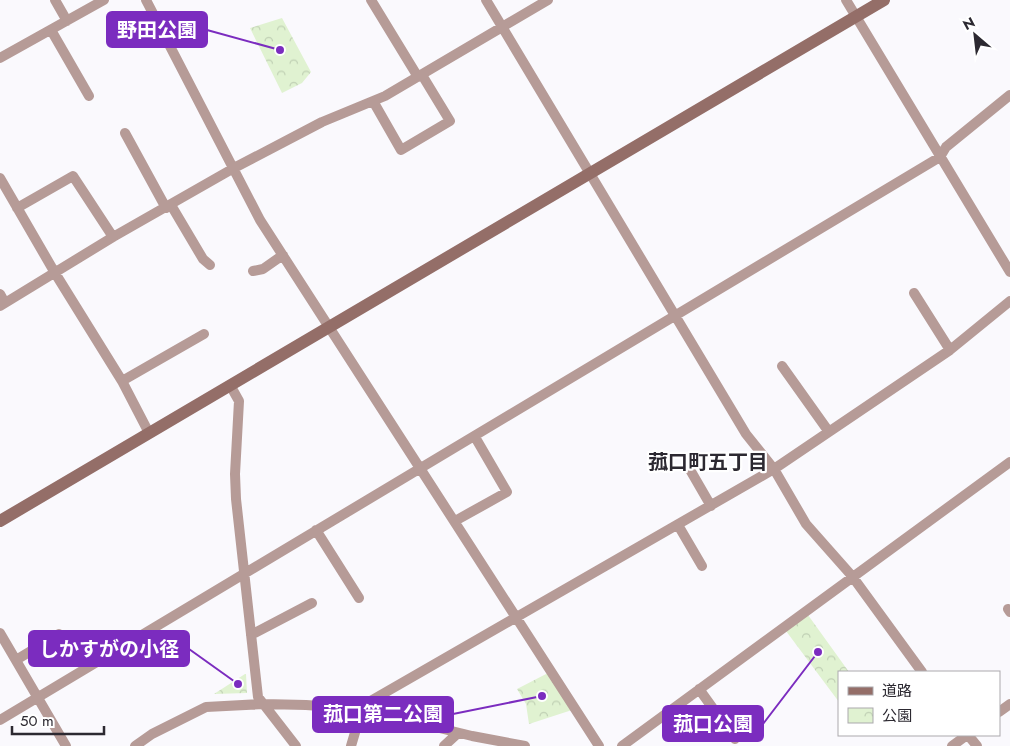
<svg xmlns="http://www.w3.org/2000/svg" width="1010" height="746" font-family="Jost,'Noto Sans JP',sans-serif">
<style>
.park{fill:url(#park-crowns)}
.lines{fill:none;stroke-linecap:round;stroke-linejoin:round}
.street{stroke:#b69b97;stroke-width:10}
.secondary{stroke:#946e68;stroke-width:12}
.labels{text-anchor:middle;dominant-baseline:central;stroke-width:4.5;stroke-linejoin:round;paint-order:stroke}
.neighbourhood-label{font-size:20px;font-weight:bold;fill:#2c2931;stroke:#fff}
.leader{fill:none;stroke:#7b2cbf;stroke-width:2}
.callout-dot{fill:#7b2cbf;stroke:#fff;stroke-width:2}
.callout{fill:#7b2cbf;stroke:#7b2cbf;stroke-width:2}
.callout-label{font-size:20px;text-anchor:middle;font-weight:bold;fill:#fff}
</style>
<defs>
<pattern id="park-crowns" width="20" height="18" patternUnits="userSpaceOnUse" patternTransform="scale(1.25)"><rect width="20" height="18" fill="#e0f2d1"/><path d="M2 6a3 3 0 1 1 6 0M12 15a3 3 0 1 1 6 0" fill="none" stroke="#c0d0b4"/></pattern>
</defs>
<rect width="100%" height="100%" fill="#faf9fd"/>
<path class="park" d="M282 18 311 72 302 83 282 93 250 28Z
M808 615 849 672H839V702L786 631Z
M548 673 572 710 529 724 526 704 517 689Z
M246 674 247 693 214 694 245 674Z"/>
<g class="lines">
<path class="street" d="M55 0 67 21
M146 0 260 220 599 746
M371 0 418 77
M486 0 746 434 774 469 806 524 852 576 922 672
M846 0 1010 272
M51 30 89 96
M0 58 104 0
M373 101 401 150 450 121 422 75
M125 133 166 208
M0 178 55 273 122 381 149 433
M171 205 203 259 210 265
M17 208 73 176 113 237
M253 271 263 269 283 255
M914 293 950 350
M0 294 5 303
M0 306 113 237 234 168 322 122 385 96 548 0
M782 366 829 432
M122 381 204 334
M230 385 239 401 235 474 236 499 258 697 296 746
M689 468 711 506
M455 521 507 492 475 437
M678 525 702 566
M316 530 359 598
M1008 609 1010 612
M0 633 66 746
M251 635 312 603
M16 660 59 634
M699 689 735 739
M999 712 1010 704
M0 720 940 157 946 147 1010 95
M968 735 977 746
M135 746 152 734 206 707 263 704 306 705 362 709 472 736 525 746
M351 746 362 709 367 703 774 469 950 350 1010 301
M444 746 458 733
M622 746 1010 462
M952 746 967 735"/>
<path class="secondary" d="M0 521 884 0"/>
</g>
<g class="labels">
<g class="neighbourhood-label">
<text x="708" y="462">菰口町五丁目</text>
</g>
</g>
<path class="leader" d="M280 50L207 30M238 684L189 649M542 696L453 714M818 652L763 724"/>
<g class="callout-dot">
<circle cx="280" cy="50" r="5"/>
<circle cx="238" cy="684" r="5"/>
<circle cx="542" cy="696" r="5"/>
<circle cx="818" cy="652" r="5"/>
</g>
<g class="callout">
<rect x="107" y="12" width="100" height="35" rx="5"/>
<rect x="29" y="631" width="160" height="35" rx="5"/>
<rect x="313" y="697" width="140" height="35" rx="5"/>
<rect x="663" y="706" width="100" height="35" rx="5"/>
</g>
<g class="callout-label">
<text x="157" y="37">野田公園</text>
<text x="109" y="656">しかすがの小径</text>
<text x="383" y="721">菰口第二公園</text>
<text x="713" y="731">菰口公園</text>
</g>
<rect x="838" y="671" width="162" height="65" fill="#ffffff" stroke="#aba9ad"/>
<rect x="848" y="687" width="25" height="8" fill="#946e68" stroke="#aba9ad"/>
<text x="882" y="696" font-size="15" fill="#2c2931">道路</text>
<rect x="848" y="708" width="25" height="15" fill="url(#park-crowns)" stroke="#aba9ad"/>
<text x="882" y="721" font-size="15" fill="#2c2931">公園</text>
<g transform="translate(975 35) rotate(332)" stroke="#ffffff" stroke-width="4" paint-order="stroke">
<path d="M0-4L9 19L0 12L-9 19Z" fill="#2c2931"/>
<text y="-8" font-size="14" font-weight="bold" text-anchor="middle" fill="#2c2931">N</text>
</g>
<path d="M12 726v8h92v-8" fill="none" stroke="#2c2931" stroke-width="2.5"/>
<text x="20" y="726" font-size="15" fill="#2c2931" stroke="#ffffff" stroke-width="4" paint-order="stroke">50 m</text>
</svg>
